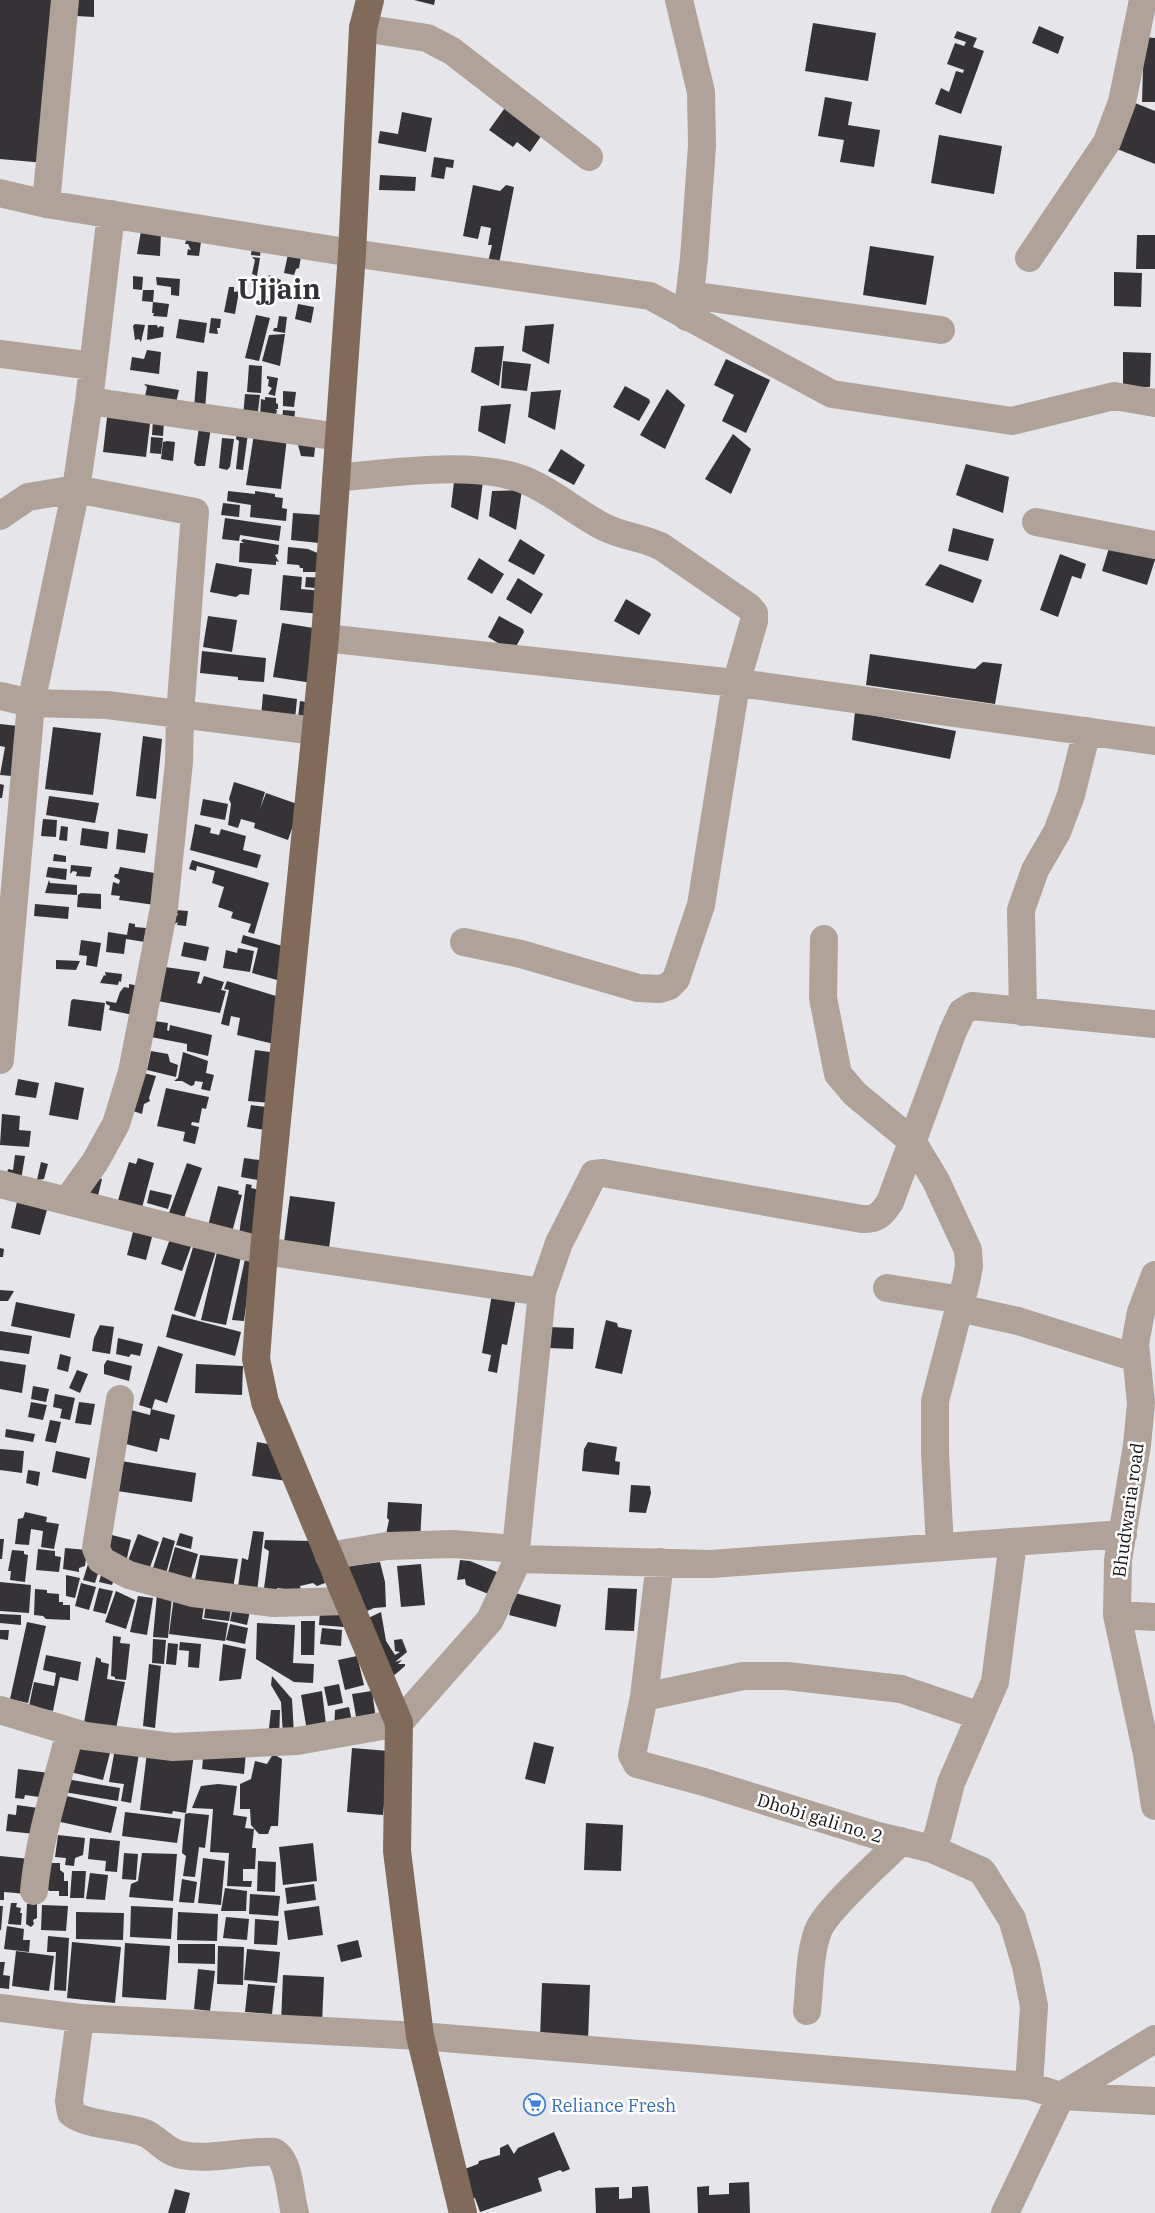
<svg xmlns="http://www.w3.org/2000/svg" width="1155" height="2213" font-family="'IBM Plex Serif',serif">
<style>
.building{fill:#363337}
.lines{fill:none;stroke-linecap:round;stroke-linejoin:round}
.minor{stroke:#b0a299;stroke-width:28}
.major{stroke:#826a5a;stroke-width:28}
.labels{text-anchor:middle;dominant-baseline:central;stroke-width:5;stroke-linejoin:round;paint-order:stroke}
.street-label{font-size:18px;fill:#131315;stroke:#fff}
.shop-label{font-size:18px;fill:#366cbe;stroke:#fff;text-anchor:start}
.town-label{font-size:28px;font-weight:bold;fill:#313136;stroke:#fff}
</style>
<rect width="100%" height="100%" fill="#e5e5ea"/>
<path class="building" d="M0 0H53L45 163 0 159Z
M77 0H94V17L76 16Z
M414 0H435L434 5Z
M813 23 876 33 868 81 805 71Z
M1039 26 1064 37 1058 54 1032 43Z
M957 31 977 38 973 47 984 51 961 114 935 104 941 88 949 92 956 71 963 73 964 70 947 64 955 43 964 46 966 42 954 38Z
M1144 37 1155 38V102H1142Z
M825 97 852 102 848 125 880 130 874 167 840 162 844 140 818 136Z
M1135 103 1155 111V164L1117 149Z
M507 105 544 132 530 152 517 142 513 147 489 130Z
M402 112 432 118 426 152 378 143 380 131 398 134Z
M939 135 1002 146 994 194 931 183Z
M434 157 454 160 453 168 446 167 444 179 431 177Z
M380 175 416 177 415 191 379 190Z
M473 185 500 191 506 185 514 187 499 264 488 262 492 245H488L491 228 481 226 478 239 463 236Z
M141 231 161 232 160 256 137 254Z
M1137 235H1155V269H1136Z
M187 238 192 239 191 241 201 242 199 256 187 255 188 249 191 250 188 244H185Z
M870 246 934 256 926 305 863 295Z
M252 247 261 248 260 256 251 255Z
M288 254 301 257 299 268 296 269 294 275 284 273Z
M252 257 260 258 257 276 252 274 255 260Z
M1114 272 1142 273 1141 307 1114 306Z
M269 275 281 280 275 298 265 295Z
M133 276 143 277 142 290 133 289Z
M156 277 180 279 179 296 171 295V287L157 285Z
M229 287H234V292L239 291 235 314 224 312Z
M143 290H154L153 302 142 301Z
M153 302 169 304 167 317 153 316 154 313H152Z
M298 304 314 307 311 323 295 319Z
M256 315 270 318 259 361 245 358Z
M279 316 287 317 285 333 273 331 274 328H277Z
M211 318 221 319 220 328H217L218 334 209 333Z
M179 319 207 323 204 343 176 338Z
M135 324 145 325 141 342 139 339 135 340 133 326Z
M554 324 549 364 522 351 525 326Z
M148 325H157L158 328 160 326 164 327 163 337 147 340Z
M285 334 280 366 262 361 269 335Z
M504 346 499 386 471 372 475 347Z
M147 350 161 352 159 374 130 370 132 357 144 359Z
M1123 352 1151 353 1150 387H1123Z
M726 359 770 380 746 433 722 421 734 395 714 385Z
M503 361 531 364 527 391 501 388Z
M249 365 262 366 261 393 247 392Z
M197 371 208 372 205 409 194 408Z
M267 376 278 378 275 396 268 394 272 388 268 386 269 379H267Z
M144 384 179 390 176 403 144 401 147 387Z
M625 386 649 399 650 402 639 421 613 407Z
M667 389 685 405 665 449 640 435Z
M561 390 555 430 528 417 531 392Z
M283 391 296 392 294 407 283 406Z
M245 394 260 395 257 419 243 417Z
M265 397 276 398V403L278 404V409H275L277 410 275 420 260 417 261 399 265 400Z
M511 404 505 444 478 431 481 406Z
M108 409 151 415 146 457 103 452Z
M283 410 295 411 294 422 282 421Z
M153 420 164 422 163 436 152 435Z
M200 420 212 421 205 466H197L194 463Z
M238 425 249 426 243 470 236 469 239 441 236 439Z
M254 434 287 438 281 489 246 485Z
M733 434 751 449 731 494 705 479Z
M151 437 163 438 161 454 150 453Z
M222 438 234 439 230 467 227 470 219 468Z
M316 439 314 457 301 456 298 445Z
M167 441 175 442 173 461 161 459 163 442Z
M561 449 585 465 574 485 548 471Z
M966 464 1009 477 1003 513 956 495Z
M483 481 478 520 451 507 454 482Z
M522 490 516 530 489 516 492 491Z
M228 491 255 494V491L275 494V497L283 498 282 508 287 509 286 521 250 517 251 505 227 501Z
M223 503 240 505 239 517 221 515Z
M293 513 322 515 319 543 291 540Z
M225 518 281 526 279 541 240 535 239 541 222 539Z
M953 528 994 539 988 561 948 551Z
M1112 538 1155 551V560L1147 585 1102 571Z
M243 539 279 545 278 554 275 555 279 562 276 561V565L239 562 240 543H244L241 541Z
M520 539 545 555 534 575 508 561Z
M288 547 308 549 320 554V572H303V568H300L299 565 287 564Z
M1060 554 1086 564 1081 579 1072 576 1058 617 1040 610Z
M479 558 504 574 492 594 467 579Z
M216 563 252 569 249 595 240 594 236 597 210 592Z
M940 564 982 580 973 603 925 585Z
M283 575 302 577 301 589 322 591 319 614 280 610Z
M306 577 325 578V589L305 587Z
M518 578 543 594 531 614 506 599Z
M626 599 650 613 651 615 639 635 614 621Z
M208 616 237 620 232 652 203 647Z
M499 616 523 629 524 632 513 652 488 637Z
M282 623 320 629 312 683 273 677Z
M202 651 266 658 264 682 238 680V677L200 673Z
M870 654 975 669 983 662 1002 664 995 704 866 685Z
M263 694 297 699 295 719 261 717Z
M300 701 311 703 308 721 298 718Z
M855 712 956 731 950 759 852 740Z
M0 724 18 726 12 776 0 775 5 747 0 746Z
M53 727 101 733 93 795 45 789Z
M143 736 162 739 156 799 136 796Z
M234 782 265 792 260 809 266 793 300 805 288 840 254 828 255 823 241 819 238 828 228 825 231 804 229 799Z
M0 784 4 785 2 798H0Z
M49 796 99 803 95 823 46 815Z
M203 799 228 804 225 820 200 815Z
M43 819 57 820 56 837 41 836Z
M195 824 211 828 210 833 219 835 221 829 246 836 243 850 261 855 257 868 190 850Z
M61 826 68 827 67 841 59 840Z
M82 828 109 832 107 849 80 845Z
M118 829 148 834 145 853 116 849Z
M54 854 66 856V862L53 861Z
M192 860 269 883 254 934 248 932 251 924 231 918 233 912 218 907 224 887 212 883 215 871 197 866 196 871 189 869Z
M71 865 92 867 90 877 76 876 77 872 73 871 70 874Z
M48 867 67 869 66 880 46 877Z
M120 867 160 874 155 905 119 900 120 896 111 895 113 882 119 884 120 880 114 877 115 874H118Z
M49 880 50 883 77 885V895L45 893Z
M81 893 101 894V909L77 907 78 895Z
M35 904 69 907 68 919 34 916Z
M175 910 188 911 186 926 177 925 178 922 173 925 175 916 178 915Z
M129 923 135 924V927L146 928 145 942 126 939 124 954 106 952 108 932 127 935Z
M243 935 286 947 277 980 252 973 258 948 241 943Z
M81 940 101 943 97 967 86 965 87 956 79 955Z
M184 942 209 947 206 961 181 956Z
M238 948 254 951 250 972 223 968 226 950 237 953Z
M56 960 80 961 76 970 56 969Z
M165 967 200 972 197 983 201 984 204 976 224 982 221 990 226 991 220 1013 158 1001Z
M105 972 122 974 121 982 119 981 118 985 100 983 104 975 106 976Z
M227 981 279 997 274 1044 237 1035 240 1018 231 1016 229 1026 221 1024 229 990 224 989Z
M129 984 144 987 138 1016 109 1010 110 1006 106 1004V1001L116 1003 120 992 124 987 129 988Z
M73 999 105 1003 101 1031 68 1026 71 1001Z
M154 1021 168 1023 167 1030 169 1031 170 1025 212 1035 208 1056 187 1051V1044L151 1037Z
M255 1050 277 1053 270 1103 248 1101Z
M151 1051 168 1054 170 1062 178 1065 176 1077 147 1070Z
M183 1052 208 1061 206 1073 214 1075 210 1091 201 1089 203 1082 195 1081 194 1085 191 1086 182 1081H174L178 1078Z
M139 1072 156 1076 149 1098 150 1101 144 1104 142 1114 133 1111Z
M18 1079 39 1083 36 1098 15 1095Z
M55 1082 84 1088 78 1120 49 1115Z
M166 1088 209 1097 206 1109 202 1108 199 1123 192 1122 191 1125 199 1127 195 1144 183 1141 185 1132 157 1126Z
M251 1105 267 1107 271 1131 247 1127Z
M2 1114 20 1116 19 1130 31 1131 29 1147 0 1145Z
M15 1155 25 1156 21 1180 6 1179 8 1169 13 1170Z
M138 1158 154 1163 140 1215 117 1204 129 1162 136 1164Z
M244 1158 266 1161 263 1181 241 1177Z
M41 1162 48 1164 44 1179 37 1180Z
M187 1163 202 1168 180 1229 165 1224Z
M87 1175 102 1179 96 1204 81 1201Z
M246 1184 252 1185 251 1188 265 1191 253 1239 239 1235Z
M218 1186 239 1191 238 1194 242 1195 231 1236 207 1230Z
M150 1190 172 1195 168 1209 147 1203Z
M290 1196 335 1202 328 1256 283 1250Z
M17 1202 47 1210 40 1235 11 1228Z
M134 1228 153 1233 146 1260 127 1255Z
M171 1236 192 1244 182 1271 161 1264Z
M194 1244 216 1251 195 1317 174 1310Z
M0 1248 4 1249 3 1257H0Z
M217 1252 241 1257 226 1325 201 1320Z
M245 1259H252L244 1321 232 1320Z
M0 1290 14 1291 8 1301H0Z
M492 1294 516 1298 507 1345 502 1344 497 1373 488 1371 491 1355 482 1353Z
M16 1302 75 1314 70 1338 11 1326Z
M172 1314 241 1332 235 1356 166 1337Z
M606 1320 617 1323 618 1327 632 1330 622 1374 595 1368Z
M100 1325 114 1327 110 1354 92 1351 94 1338Z
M548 1327 574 1328 573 1349 548 1348Z
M0 1331 32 1336 29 1354 0 1350Z
M118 1338 143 1344 140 1356 131 1354 129 1357 116 1354Z
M158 1346 183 1354 167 1403 155 1399 152 1409 139 1405Z
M60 1354 71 1357 68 1372 57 1369Z
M107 1360 132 1366 129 1381 104 1374V1365Z
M0 1361 26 1365 22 1393 0 1389Z
M196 1364 243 1366 242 1395 195 1393Z
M77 1370 88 1374 80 1393 69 1388Z
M33 1386 49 1389 46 1402 31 1399Z
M55 1394 75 1398 70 1420 60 1418 62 1409 53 1407Z
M31 1402 47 1405 43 1420 28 1417Z
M79 1402 95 1404 91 1425 75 1423Z
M151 1409 175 1415 169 1440 160 1438 157 1452 122 1443 131 1410 150 1415Z
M50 1420 61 1422 56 1443 45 1441Z
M6 1429 35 1434 33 1442 5 1437Z
M257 1442 279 1446 287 1481 252 1476Z
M588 1442 617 1447 615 1461 620 1462 619 1475 582 1471 584 1449Z
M0 1449 24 1451 22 1473 0 1470Z
M56 1451 90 1458 86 1479 52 1472Z
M121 1461 196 1473 192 1502 117 1491Z
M28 1470 40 1472 38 1486 26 1483Z
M631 1485 650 1486 651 1493 646 1513 629 1512Z
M388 1502 422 1504 420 1541 385 1539 389 1520 387 1518Z
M25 1512 47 1517 46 1522 59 1524 54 1549 41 1547 43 1531 31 1529 29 1545 15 1544 18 1519 23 1518Z
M253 1531 264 1532 257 1592 237 1594 242 1558 248 1560Z
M180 1533 193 1537 191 1549 176 1545Z
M138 1534 159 1542 149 1570 124 1571Z
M112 1535 131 1540 125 1567 107 1556Z
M163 1537 175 1541 164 1581 150 1577Z
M0 1539H4L2 1559H0Z
M265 1540 312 1541 325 1583 317 1586 313 1583 300 1586 302 1596 292 1590 277 1588 276 1597 263 1596 269 1551 264 1548Z
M175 1547 198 1554 189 1586 166 1580Z
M65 1548 87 1550 85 1566 79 1568V1572L63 1569Z
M38 1549 55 1551V1556L61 1557 59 1572 36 1570Z
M12 1550 24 1551V1554L28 1555 25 1582 10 1580 11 1571H8Z
M200 1555 238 1559 232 1594 193 1590Z
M460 1560 470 1561 504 1575 496 1597 466 1585 465 1579 457 1580Z
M380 1562 385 1582 386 1607 374 1608 365 1612 346 1571 350 1566Z
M88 1564 100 1567 95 1583 83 1580Z
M421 1564 425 1605 401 1607 397 1566Z
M102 1572 115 1576 112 1585 99 1582Z
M66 1575 80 1578 75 1598 66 1596Z
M0 1582 31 1585 29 1613 0 1611Z
M81 1583 96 1587 89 1610 75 1606Z
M99 1588 113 1591 106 1614 93 1611Z
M608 1588 637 1589 634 1631 605 1630Z
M35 1589 47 1590V1593L59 1594V1602H63V1605H70V1620L46 1619 43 1616 34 1615Z
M116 1591 135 1600 126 1629 105 1622Z
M515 1593 561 1605 556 1627 509 1615Z
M157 1594 172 1597 168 1638 153 1637Z
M138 1596 153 1598 147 1635 130 1632Z
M174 1596 205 1600 202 1619 228 1623 225 1641 169 1634Z
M206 1603 231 1609 229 1621 204 1618Z
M233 1607 250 1611 247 1625 230 1621Z
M320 1611H338L344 1627 319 1625Z
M381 1612 386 1641 395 1655 400 1652 395 1651 394 1640 402 1639 407 1652 395 1662 402 1660 398 1664H405V1666L391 1678 366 1619Z
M0 1614 21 1615V1625L0 1623Z
M301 1621H315L314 1655H301Z
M27 1622 46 1626 28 1703 10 1699Z
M257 1623 295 1625 293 1663 314 1664 313 1683 294 1682 256 1659Z
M230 1624 248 1628 245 1644 226 1640Z
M322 1628 342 1630 341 1646 320 1644Z
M0 1630H9L8 1640 0 1639Z
M113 1636 121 1637 120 1643 130 1644 126 1680 115 1679V1677L111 1676Z
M153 1639 166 1640 164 1664 152 1663Z
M180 1642 201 1644 199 1668 188 1667 189 1651 179 1650Z
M168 1643 178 1644 176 1665 166 1664Z
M223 1644 246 1649 241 1679 219 1681Z
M46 1655 81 1662 78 1681 60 1677 53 1711 29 1706 34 1682 54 1686 56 1673 43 1670Z
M357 1656 364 1685 345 1690 338 1660Z
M96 1657 101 1659V1662L109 1664 107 1679 125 1682 115 1734 83 1728Z
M149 1664 161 1666 155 1728 143 1726Z
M272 1676 292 1699 294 1735 283 1736 281 1702 271 1685Z
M339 1684 343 1703 328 1706 324 1687Z
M322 1691 327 1733 308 1737 301 1695Z
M372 1691 376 1719 357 1722 352 1694Z
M349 1707 353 1726 334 1731 335 1710Z
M271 1710H280L279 1740 268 1737Z
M78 1741 112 1745 103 1780 70 1772Z
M534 1742 554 1747 545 1784 525 1779Z
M116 1743 140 1747 131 1803 121 1801 124 1784 109 1782Z
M204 1747 246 1752 244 1774 202 1769Z
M352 1748 389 1751 383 1815 347 1812Z
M147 1752 194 1754 186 1813 173 1811 172 1814 140 1810Z
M273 1754 282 1759 278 1826H271L268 1834H259L251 1825 250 1809H240V1784L251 1779 255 1761 267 1764Z
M18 1769 49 1773 46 1798 25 1795 24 1799 15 1798Z
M66 1779 120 1788 118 1801 64 1792Z
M218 1784 237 1786 233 1815 247 1817 245 1828 254 1829 252 1848H256L255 1869H243V1881H252L251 1887 227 1886 229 1853 210 1852 213 1809 192 1808 201 1786Z
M62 1795 117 1807 111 1833 56 1821Z
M17 1805 38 1808 35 1834 6 1831 8 1814 16 1815Z
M125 1812 181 1819 177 1843 122 1836Z
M189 1813 209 1815 205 1848 199 1847 195 1877 183 1876 186 1856 182 1853 185 1814Z
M586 1823 623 1825 621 1871 584 1870Z
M58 1835 85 1838 83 1855 75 1858 74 1866 65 1865 66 1858 55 1857Z
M90 1838 120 1841 117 1872 105 1871 106 1861 88 1859Z
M313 1843 317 1881 283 1885 279 1847Z
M124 1853 138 1854 136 1880 122 1879Z
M142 1853 177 1854 173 1901 129 1897 131 1884 138 1881Z
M0 1856 30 1859 27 1894 4 1892V1900H0Z
M203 1858 225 1861 221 1905 198 1903Z
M258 1861 276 1862 275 1892 257 1891Z
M48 1863H60V1870L64 1873V1881H68V1896H59V1891H49L47 1888Z
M72 1871H86L84 1898H70Z
M90 1873 108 1875 105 1900 86 1899Z
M182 1879 197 1882 194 1903 179 1902Z
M314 1884 316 1900 287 1904 285 1888Z
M225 1888 247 1891 246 1911H221Z
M250 1894 280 1896 278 1916 249 1914Z
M11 1903H17L16 1907 21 1908 20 1913H22L21 1925 8 1924Z
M27 1904H37V1918L33 1920 34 1924 31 1927 26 1924Z
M42 1905 68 1906 66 1931 41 1930Z
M0 1906H3L1 1930H0Z
M131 1906 173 1908 171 1939 130 1937Z
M319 1906 323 1935 288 1940 284 1911Z
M76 1912 124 1913 123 1940 76 1939Z
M178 1912 218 1914 217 1941 177 1940Z
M226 1917 249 1919 247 1940 223 1938Z
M255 1919 279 1921 277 1945 254 1944Z
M7 1926 24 1929 23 1940H30L29 1952 4 1949Z
M48 1936 69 1938 66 1991 54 1990 56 1952H47Z
M358 1940 362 1957 341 1962 337 1945Z
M72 1942 121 1947 115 2003 67 1998Z
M125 1943 170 1946 166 2000 122 1997Z
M178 1944H215V1964L178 1963Z
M218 1946 244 1947 243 1985 217 1984Z
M247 1949 280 1952 277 1983 244 1980Z
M16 1951 54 1956 49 1991 12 1986Z
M0 1962H5L3 1975 10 1976 9 1989 0 1988Z
M198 1969 215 1971 210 2011 194 2009Z
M283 1975 324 1977 322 2024 281 2022Z
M542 1983 590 1985 588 2041 540 2039Z
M248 1984 275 1986 272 2014 245 2012Z
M554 2132 570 2169 563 2172 560 2170 538 2178 542 2191 480 2212 475 2198 472 2199 462 2170 478 2164 479 2161 500 2155V2148L508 2144 514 2154 518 2148Z
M749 2182 750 2213H698L697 2187 709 2186V2195L729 2194V2183Z
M648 2186 650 2213H596L595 2188 619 2187V2199L632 2198V2187Z
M175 2189 190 2193 185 2213H168Z"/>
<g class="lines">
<path class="minor" d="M679 0 701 92 702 146 694 258 687 317
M363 28 427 38 452 51 589 157
M0 193 46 204 352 253 650 296 832 394 1012 421 1114 396 1155 403
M46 204 65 0
M1029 258 1107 142 1122 102 1143 0
M690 295 941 330
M0 354 93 366
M89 401 339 437
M336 478C391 473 479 459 529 482 556 494 578 514 604 527 623 537 643 537 662 547L749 607 754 613V621L736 684 701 905 676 979 669 986 660 989 638 988 521 954 464 942
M0 516 28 497 76 489 195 512 180 715 179 762 164 908 132 1072 116 1124 95 1162 67 1201
M1036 522 1155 545
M325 638 762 686 1155 741
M0 696 31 703 107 705 316 731
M824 939 823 998 838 1074 855 1094 912 1141 936 1181 968 1250 969 1266 966 1282 935 1401V1452L940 1547
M1023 1012 1021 910 1035 870 1057 832 1071 795 1087 731
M0 1060 31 703 76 489 89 401 111 214
M0 1184 264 1251 542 1292 516 1549 518 1559 490 1620 399 1723 297 1741 173 1747 85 1736 0 1710
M1155 1275 1141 1312 1135 1344 1141 1403 1137 1445 1118 1560 1117 1615 1147 1754 1155 1806
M887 1288 962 1300
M542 1292 559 1243 594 1174 603 1173 862 1219C877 1220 882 1214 890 1202L953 1031 962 1012 972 1006 1155 1024
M959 1308 1018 1321 1136 1358
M120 1399 96 1548 101 1560 129 1575 193 1593 274 1603 348 1601
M329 1556 387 1546 453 1544 516 1549
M518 1559 711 1564 1123 1534
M660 1562 644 1697 632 1755 637 1764 704 1782 875 1835 932 1849 982 1871 1012 1919 1026 1966 1034 2006 1029 2086
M1117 1615 1155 1617
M644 1697 743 1676H787L901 1689 980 1716
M932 1849 938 1834 951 1783 995 1682 1013 1542
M34 1891C39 1837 57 1784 70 1732
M0 2008 80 2018 420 2036 1029 2086 1061 2096 1155 2101
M807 2011C810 1985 809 1955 818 1931 826 1909 882 1861 901 1841
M80 2018 69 2101 71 2113C84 2125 127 2126 145 2133 158 2139 167 2153 182 2155 212 2161 244 2150 274 2152 290 2160 290 2197 295 2213
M1005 2213 1061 2096 1155 2039"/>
<path class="major" d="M370 0 363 28 352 253 325 638 264 1251 256 1359 265 1402 399 1723 397 1851 420 2036 463 2213"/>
</g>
<defs>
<symbol id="supermarket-ring" viewBox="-11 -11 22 22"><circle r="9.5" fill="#fff" stroke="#3f7fe0" stroke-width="1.5"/><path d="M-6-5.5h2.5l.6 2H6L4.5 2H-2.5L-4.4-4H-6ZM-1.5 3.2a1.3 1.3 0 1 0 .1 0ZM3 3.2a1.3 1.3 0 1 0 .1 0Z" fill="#3f7fe0"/></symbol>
</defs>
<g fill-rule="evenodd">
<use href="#supermarket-ring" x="522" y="2092" width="25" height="25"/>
</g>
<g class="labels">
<g class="street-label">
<text transform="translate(1128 1510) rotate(-82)">Bhudwaria road</text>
<text transform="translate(820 1818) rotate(17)">Dhobi gali no. 2</text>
</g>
<g class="shop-label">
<text x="551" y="2105">Reliance Fresh</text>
</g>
<g class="town-label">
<text x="279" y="288">Ujjain</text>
</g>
</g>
</svg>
